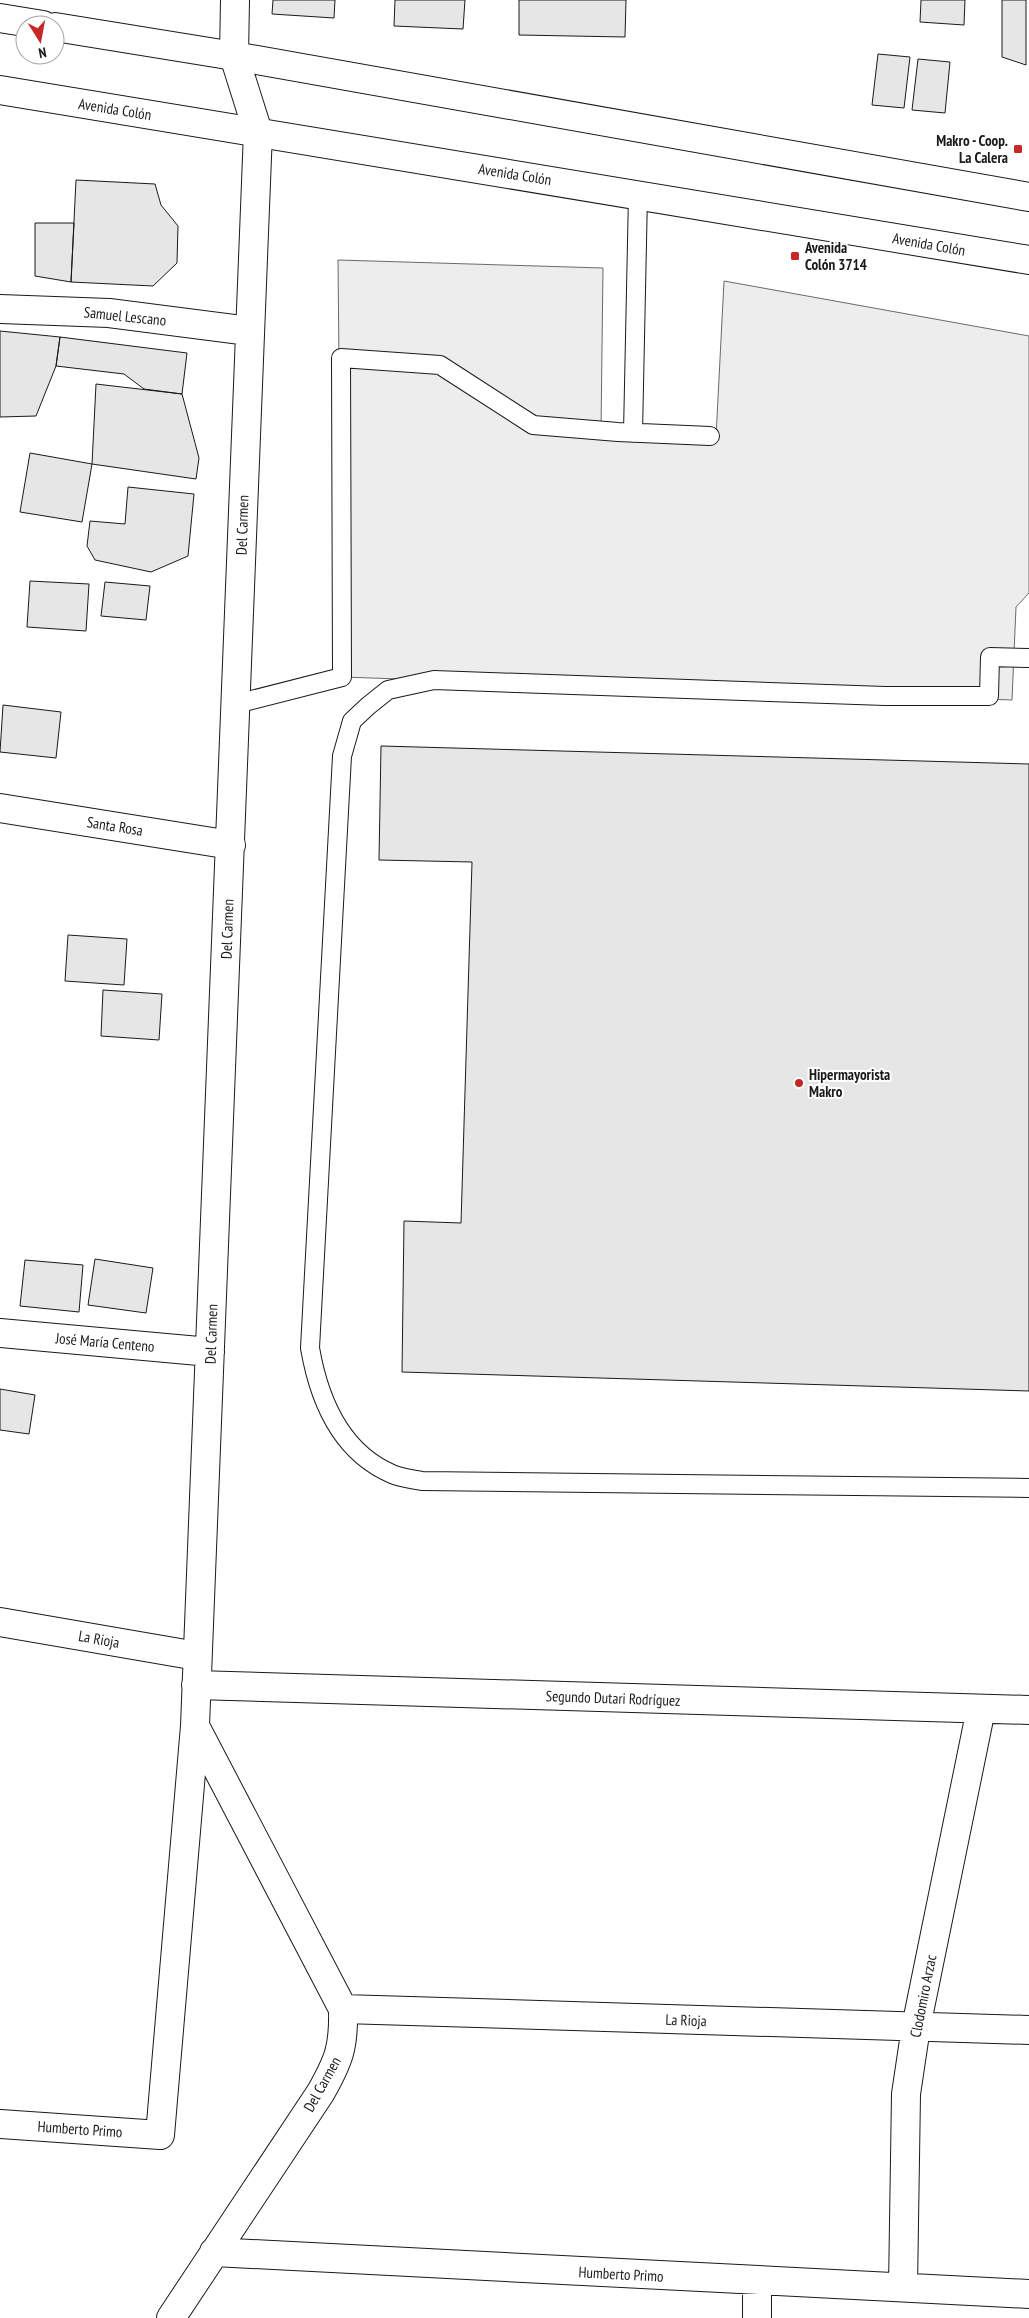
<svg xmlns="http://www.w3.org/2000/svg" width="1029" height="2318" font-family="'PT Sans Narrow',sans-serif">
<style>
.parking{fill:#ededed;stroke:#6a6a6a}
.building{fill:#e6e6e6;stroke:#1a1a1a}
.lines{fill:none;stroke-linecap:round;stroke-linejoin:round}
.lane-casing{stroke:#1a1a1a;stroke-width:20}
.street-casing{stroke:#1a1a1a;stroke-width:30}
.primary-casing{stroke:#1a1a1a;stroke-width:30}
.lane{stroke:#fff;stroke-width:18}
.street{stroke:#fff;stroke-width:28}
.primary{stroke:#fff;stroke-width:28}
.poi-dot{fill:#c62828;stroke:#fff;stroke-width:2}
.labels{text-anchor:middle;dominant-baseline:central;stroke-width:4;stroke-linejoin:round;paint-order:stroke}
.street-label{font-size:15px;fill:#1a1a1a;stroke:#fff}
.poi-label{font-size:15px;font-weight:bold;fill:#1a1a1a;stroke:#fff;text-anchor:start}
</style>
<rect width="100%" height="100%" fill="#fff"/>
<path class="parking" d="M338 260 603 268 601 431 716 437 724 281 1029 336V593L1016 607 1012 700 342 677Z"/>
<path class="building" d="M273 0H335L334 18 272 14Z
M395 0H465L463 29 394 26Z
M519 0H626L625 37 519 35Z
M921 0H965L964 25 920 22Z
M1002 0H1026V65L1002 57Z
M878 54 910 57 904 108 872 105Z
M918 59 950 62 945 113 912 110Z
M76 180 155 184 161 205 178 226 177 263 153 286 71 282Z
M35 223H74L71 282 35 276Z
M0 331 60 337 56 366 36 416 0 417Z
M60 337 187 353 182 394 144 389 124 374 56 366Z
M96 384 182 394 199 458 196 479 92 464Z
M30 453 92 464 82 522 20 512Z
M128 487 194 494 188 556 151 572 95 560 87 546 90 521 125 524Z
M30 581 89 584 86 631 27 627Z
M105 582 150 586 146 620 101 616Z
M3 705 61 712 56 758 0 752Z
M381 746 1029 764V1391L402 1372 404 1221 461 1223 472 862 379 860Z
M68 935 127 939 124 985 65 981Z
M103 990 162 994 159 1040 101 1036Z
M95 1259 153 1268 146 1313 88 1305Z
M25 1260 83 1265 79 1312 20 1306Z
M0 1389 35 1395 29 1434 0 1430Z"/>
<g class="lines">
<defs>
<path id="lane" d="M633 433 638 195
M1029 658 990 657 989 696H885L434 680 388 690 368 706 352 721 342 756 310 1348C319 1400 341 1452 392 1474 401 1478 412 1479 422 1481L1029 1488
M236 704 342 677 341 358 440 365 533 425 618 432 710 436"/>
<path id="street" d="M0 309 109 313 249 331
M0 808 231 845
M0 1333 210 1352
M0 1622 197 1656
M196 1685 1029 1710
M343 2009 1029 2030
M0 2124 160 2135 195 1726 258 132 234 56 235 0
M214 2252 1029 2294
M903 2287 906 2094 916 2027 981 1709
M171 2318 321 2092C339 2060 344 2047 343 2009L195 1726
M757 2318V2281"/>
<path id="primary" d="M0 18 43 25
M55 27 234 56 1029 197
M0 90 1029 260"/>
</defs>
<use href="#lane" class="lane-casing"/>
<use href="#street" class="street-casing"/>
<use href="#primary" class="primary-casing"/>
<use href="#lane" class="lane"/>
<use href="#street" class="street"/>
<use href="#primary" class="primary"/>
</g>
<g class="poi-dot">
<rect x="1013" y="144" width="10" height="10" rx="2.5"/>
<rect x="790" y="251" width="10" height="10" rx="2.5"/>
<circle cx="799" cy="1083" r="5"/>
</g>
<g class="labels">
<g class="street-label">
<text transform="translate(115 109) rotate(9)">Avenida Colón</text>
<text transform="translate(515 174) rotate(9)">Avenida Colón</text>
<text transform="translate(929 244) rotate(10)">Avenida Colón</text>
<text transform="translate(125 316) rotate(6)">Samuel Lescano</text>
<text transform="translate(242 525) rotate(-88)">Del Carmen</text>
<text transform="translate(115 826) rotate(9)">Santa Rosa</text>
<text transform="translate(227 929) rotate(-88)">Del Carmen</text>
<text transform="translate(211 1334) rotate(-88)">Del Carmen</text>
<text transform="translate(105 1342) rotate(5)">José María Centeno</text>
<text transform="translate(99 1639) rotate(10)">La Rioja</text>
<text transform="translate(613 1698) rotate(2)">Segundo Dutari Rodríguez</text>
<text transform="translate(923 1996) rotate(-79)">Clodomiro Arzac</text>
<text transform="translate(686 2020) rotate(2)">La Rioja</text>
<text transform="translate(322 2084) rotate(-61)">Del Carmen</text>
<text transform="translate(80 2129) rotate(4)">Humberto Primo</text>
<text transform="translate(621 2274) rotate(3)">Humberto Primo</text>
</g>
<g class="poi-label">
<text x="1008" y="140" text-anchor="end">Makro - Coop.<tspan x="1008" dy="17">La Calera</tspan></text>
<text x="805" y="247">Avenida<tspan x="805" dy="17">Colón 3714</tspan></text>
<text x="809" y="1074">Hipermayorista<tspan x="809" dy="17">Makro</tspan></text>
</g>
</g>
<g transform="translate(40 40) rotate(169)"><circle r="24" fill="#ffffff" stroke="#a3a3a3"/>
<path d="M0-4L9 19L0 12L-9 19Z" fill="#c62828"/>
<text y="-8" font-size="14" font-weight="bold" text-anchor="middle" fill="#1a1a1a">N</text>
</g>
</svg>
